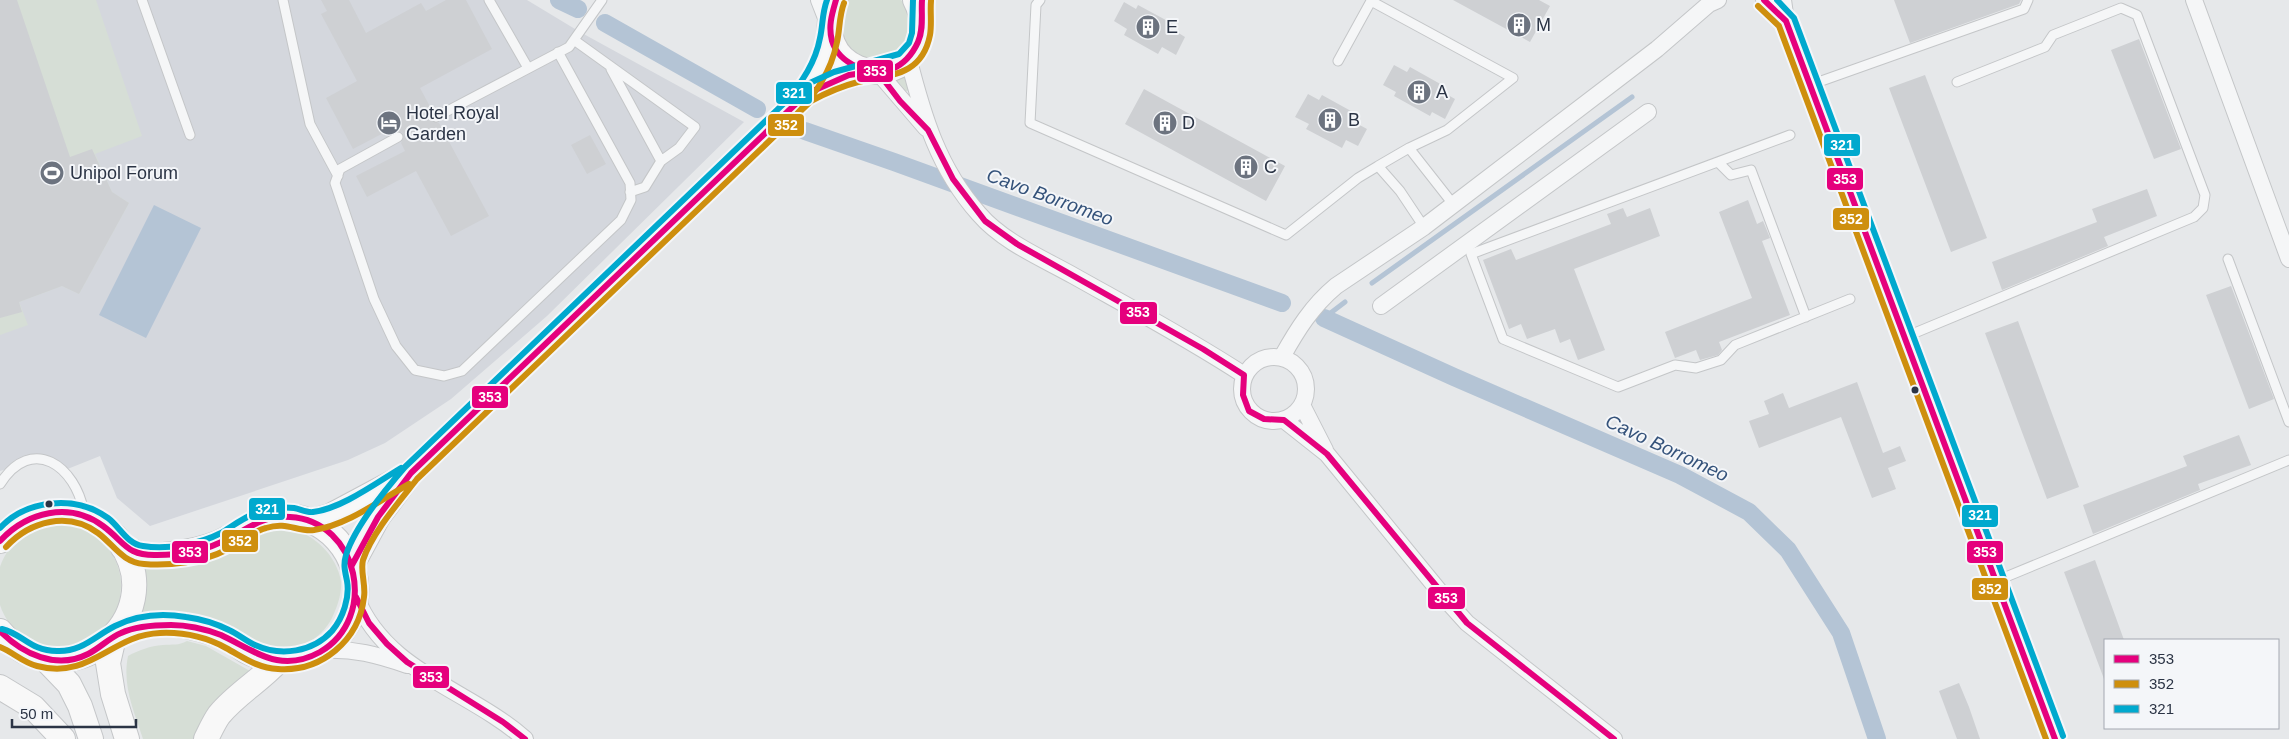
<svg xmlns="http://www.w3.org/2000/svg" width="2289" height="739" font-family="Helvetica,sans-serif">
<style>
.built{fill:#d4d7dd}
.green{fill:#d6ded6}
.water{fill:#b4c4d5}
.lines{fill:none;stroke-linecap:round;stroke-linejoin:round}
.stream{stroke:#b4c4d5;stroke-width:5}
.canal{stroke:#b4c4d5;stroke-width:18}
.building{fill:#ced0d3}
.lane-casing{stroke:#c4c6c8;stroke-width:11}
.street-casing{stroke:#c4c6c8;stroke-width:18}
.secondary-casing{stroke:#c4c6c8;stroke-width:26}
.lane{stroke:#f5f6f7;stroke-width:9}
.street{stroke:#f5f6f7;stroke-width:16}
.secondary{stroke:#f8f8f8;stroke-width:24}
.bus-1-casing{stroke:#f4f6f9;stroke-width:10}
.bus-2-casing{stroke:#f4f6f9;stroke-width:10}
.bus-3-casing{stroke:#f4f6f9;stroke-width:10}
.bus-1{stroke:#e5007d;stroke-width:6}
.bus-2{stroke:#ce8f0e;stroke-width:6}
.bus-3{stroke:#00a9ce;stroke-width:6}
.bus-dot{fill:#2b3445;stroke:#f4f6f9;stroke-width:2}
.labels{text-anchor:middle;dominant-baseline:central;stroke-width:4;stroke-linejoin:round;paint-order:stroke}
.poi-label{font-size:18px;fill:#2b3445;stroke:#f4f6f9;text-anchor:start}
.water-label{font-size:19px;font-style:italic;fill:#34527a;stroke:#f4f6f9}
.line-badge{stroke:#f4f6f9;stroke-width:2}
.badge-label{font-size:14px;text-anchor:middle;font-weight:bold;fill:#fff}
</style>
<rect width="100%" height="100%" fill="#e6e8ea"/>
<path class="built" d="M0 0H527L580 32 744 122 547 316 451 399 385 443 348 460 150 526 117 498 100 456 65 470 37 460 0 471Z"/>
<path class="green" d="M0 0H96L142 136 95 154 112 192 129 203 79 294 62 286 19 302 28 325 0 335Z
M849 0H901C919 21 910 60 880 61 872 61 864 58 856 56L841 37V12Z
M906 73 909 90 903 93 892 79Z
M-3 586a62 62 0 1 1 124 0a62 62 0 1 1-124 0Z
M271 530C278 530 284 530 290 530 315 533 337 557 341 581 342 594 337 607 332 618 327 628 317 639 306 643 279 652 265 650 241 635 236 632 231 627 226 625 199 612 168 612 140 617 147 599 146 585 142 566H172L211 558 233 550 255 534Z
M187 641 206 646 250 671 195 739H143C134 711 122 686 128 656 139 650 150 646 163 645 173 644 178 646 187 641Z"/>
<path class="water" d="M154 205 201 228 146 338 99 315Z"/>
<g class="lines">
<path class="stream" d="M1372 283 1632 97
M1324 318 1345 302"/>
<path class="canal" d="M559 0 578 9
M605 23 757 109
M805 131 894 162 1282 303
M1324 318 1454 377 1680 475 1749 512 1788 550 1841 633 1877 739"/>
</g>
<path class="building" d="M0 0H17L70 157 92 149 112 192 129 203 79 294 62 286 19 302 22 312 0 318Z
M321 0H349L366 33 421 3 426 11 446 0H466L492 49 420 88 433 112 430 116 431 120 439 123 489 216 451 236 416 171 367 197 356 176 405 151 401 143 404 137 402 132H395L393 128 353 149 326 98 357 81 321 14 327 11Z
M1453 0H1539L1550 6 1530 42Z
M1894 0H2021L2019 4 1910 43Z
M1124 2 1136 9 1138 5 1175 25 1172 29 1185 37 1176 55 1162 47 1158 54 1124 35 1127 29 1114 21Z
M2139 39 2181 149 2154 159 2111 50Z
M1394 65 1407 72 1410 67 1444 86 1441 91 1455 99 1445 119 1432 112 1430 116 1394 96 1396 92 1383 85Z
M1925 75 1987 238 1951 252 1889 88Z
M1144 89 1285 166 1266 201 1125 124Z
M1308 94 1319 100 1322 95 1360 116 1356 123 1367 129 1358 146 1346 140 1342 148 1306 129 1309 124 1295 117Z
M590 135 606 164 587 174 571 145Z
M2147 189 2157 216 2104 237 2108 246 2002 290 1992 262 2097 222 2092 209Z
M1748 200 1757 224 1763 221 1770 238 1762 241 1790 315 1719 342 1722 350 1718 355 1700 360 1696 350 1675 358 1665 332 1752 298 1719 212Z
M1623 208 1627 217 1650 208 1660 236 1574 269 1605 350 1578 360 1570 339 1560 343 1555 329 1527 339 1521 324 1509 329 1483 260 1511 249 1516 260 1611 224 1607 214Z
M2231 286 2274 399 2249 409 2206 295Z
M2018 321 2079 487 2047 499 1985 333Z
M1857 382 1883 453 1900 446 1906 461 1888 468 1896 489 1872 498 1841 417 1759 448 1749 421 1769 414 1764 401 1783 393 1789 408Z
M2239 435 2251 465 2198 484 2200 490 2093 534 2083 505 2187 466 2183 456Z
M2095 560 2124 640H2105L2104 679 2064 572Z
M1959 683 1969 707 1980 739H1957L1939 691Z"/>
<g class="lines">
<defs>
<path id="lane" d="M142 0 190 135
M283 0 310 124 338 176
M489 0 528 68
M1040 0 1036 5 1030 123 1286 235 1358 178 1378 166 1400 191 1424 227
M574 40 695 127 679 148 661 161 645 187 630 192
M1338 61 1371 1 1513 78 1447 130 1409 148
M611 69 661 161
M1810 85 2024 9 2028 0
M436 117 569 47 602 0
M1790 135 1471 254 1503 339 1618 387 1675 365 1696 368 1721 360 1735 345 1850 299
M398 137 340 169 335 183 374 299 396 346 415 370 444 376 462 371 621 220 631 200 630 183 558 52
M1718 162 1731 175 1751 170 1806 317
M1378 166 1409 148 1453 204
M2228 259 2289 422
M1905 337 2194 217 2203 208 2205 195 2137 15 2121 8 2053 35 2045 47 1957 82
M0 484C32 434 76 466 84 513
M1996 581 2289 460"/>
<path id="street" d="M819 0 828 23
M1764 0 1786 21
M1783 0 1786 21 2055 739
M2194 0 2289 259
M908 57C923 116 938 168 979 214 1003 242 1042 258 1074 276 1131 308 1189 339 1244 375
M877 71 926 128
M1381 306 1648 112
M1242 389a32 32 0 1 1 64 0a32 32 0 1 1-64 0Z
M1282 357C1297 330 1312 306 1336 286L1424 227 1657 49 1709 4 1718 0
M1302 405 1325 450
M1284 420 1327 454 1449 603 1467 623 1614 739
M356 597C385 672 470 690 525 739
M322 650C353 648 378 655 407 665"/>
<path id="secondary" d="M836 0C805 68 898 99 919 41 924 27 922 13 915 0
M806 94 821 67 830 35
M311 522 330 516 403 477
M0 541C15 521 42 510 67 512 87 514 107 525 119 541 175 619 63 707 0 631
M352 565 378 517 411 473 806 94 826 82 868 71
M114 637C123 633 132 628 142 626 165 621 191 626 213 633 226 636 235 644 246 651 270 664 298 664 322 650 338 641 351 623 355 605 365 557 324 509 274 517 256 520 242 531 226 539 208 549 161 559 141 554 135 553 129 550 123 548
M114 637 108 663 113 694 127 739
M45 659 69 684 80 706 91 739
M0 687 33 707 63 739
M206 739C210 731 214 722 219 715 236 694 260 681 278 661"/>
</defs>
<use href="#lane" class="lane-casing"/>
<use href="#street" class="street-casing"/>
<use href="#secondary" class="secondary-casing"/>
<use href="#lane" class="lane"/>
<use href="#street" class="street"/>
<use href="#secondary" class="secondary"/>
<defs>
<path id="bus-1" d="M836 0C832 14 828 26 832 41 839 64 871 77 892 69 904 64 913 53 918 42 924 29 921 13 922 0
M1764 0 1786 21 2055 739
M0 541C27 512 69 501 103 526 125 542 126 556 157 555 177 555 200 552 219 543 245 532 259 515 290 517 359 521 379 618 320 652 280 674 255 651 221 635 205 629 188 625 171 625 154 625 136 626 121 633 109 638 100 648 88 654 56 670 23 654 0 631
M352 565 378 517 411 473 806 94 849 75 877 71 900 101 928 130 953 179 985 221 1017 244 1203 349 1244 375 1243 395 1249 411 1264 419 1284 420 1327 454 1467 623 1614 739
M356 597 369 623 387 644 407 662 503 722 525 739"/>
<path id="bus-2" d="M1758 6 1779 26 2046 739
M794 117C815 95 831 72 837 42 840 29 839 16 844 3
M6 547C30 521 68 511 98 533 114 545 122 562 144 564 170 566 203 562 226 550 239 543 251 532 266 528 287 521 297 532 314 530 348 525 380 500 409 484
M0 647C13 652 22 662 37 666 91 680 111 635 160 633 183 632 206 637 226 648 243 657 257 668 278 669 321 672 359 641 364 597 366 585 360 571 363 560 372 533 399 502 417 479L811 101C826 93 842 86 858 82 890 75 922 76 930 35 932 24 930 12 931 1"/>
<path id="bus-3" d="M1777 0 1794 18 2063 736
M782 105C800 86 815 65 820 38 823 25 822 13 827 0
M0 528C27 499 76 495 108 518 120 527 127 544 143 546 167 550 200 544 221 533 234 525 246 516 260 511 271 508 283 507 294 508 300 509 307 513 313 512 341 509 376 483 401 468
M2 629C23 634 30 651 57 651 82 652 95 636 115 626 137 615 162 613 186 617 201 619 215 623 229 630 238 634 246 641 255 645 281 657 313 652 332 631 343 618 350 597 347 581 345 571 343 565 346 555 355 526 385 490 405 467L801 87 834 72 899 54 909 43 912 33 913 0"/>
</defs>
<use href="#bus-1" class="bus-1-casing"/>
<use href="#bus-2" class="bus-2-casing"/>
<use href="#bus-3" class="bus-3-casing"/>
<use href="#bus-1" class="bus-1"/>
<use href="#bus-2" class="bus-2"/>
<use href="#bus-3" class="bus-3"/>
</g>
<defs>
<symbol id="building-disc" viewBox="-11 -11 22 22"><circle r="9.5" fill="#6c737f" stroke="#f4f6f9"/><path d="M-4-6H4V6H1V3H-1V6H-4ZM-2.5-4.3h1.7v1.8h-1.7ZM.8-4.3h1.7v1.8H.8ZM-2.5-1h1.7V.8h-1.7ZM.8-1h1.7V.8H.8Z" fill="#fff"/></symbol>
<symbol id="hotel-disc" viewBox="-11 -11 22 22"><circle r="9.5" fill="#6c737f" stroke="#f4f6f9"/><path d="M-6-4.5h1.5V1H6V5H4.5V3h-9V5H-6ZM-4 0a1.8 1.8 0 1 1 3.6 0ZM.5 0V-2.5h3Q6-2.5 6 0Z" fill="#fff"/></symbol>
<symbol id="stadium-disc" viewBox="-11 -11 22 22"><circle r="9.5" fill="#6c737f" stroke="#f4f6f9"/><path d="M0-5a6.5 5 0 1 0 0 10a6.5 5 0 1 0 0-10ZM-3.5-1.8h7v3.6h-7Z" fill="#fff"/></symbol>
</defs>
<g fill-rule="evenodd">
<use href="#building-disc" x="1505" y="11" width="28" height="28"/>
<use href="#building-disc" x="1134" y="13" width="28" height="28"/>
<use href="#building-disc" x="1405" y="78" width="28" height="28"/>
<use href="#building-disc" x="1316" y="106" width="28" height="28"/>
<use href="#hotel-disc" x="375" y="109" width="28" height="28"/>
<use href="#building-disc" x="1151" y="109" width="28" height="28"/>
<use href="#building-disc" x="1232" y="153" width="28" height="28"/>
<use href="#stadium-disc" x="38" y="159" width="28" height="28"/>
</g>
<g class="bus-dot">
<circle cx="1915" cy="390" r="4.5"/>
<circle cx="49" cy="504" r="4.5"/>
</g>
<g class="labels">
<g class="poi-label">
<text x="1536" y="25">M</text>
<text x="1166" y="27">E</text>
<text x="1436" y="92">A</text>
<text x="406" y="113">Hotel Royal<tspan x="406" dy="21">Garden</tspan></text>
<text x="1348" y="120">B</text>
<text x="1182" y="123">D</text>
<text x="1264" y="167">C</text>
<text x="70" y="173">Unipol Forum</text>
</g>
<g class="water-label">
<text transform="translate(1050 197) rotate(20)">Cavo Borromeo</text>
<text transform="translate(1667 448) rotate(25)">Cavo Borromeo</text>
</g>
</g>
<g class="line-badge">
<rect x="856" y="59" width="38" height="24" rx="5" fill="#e5007d"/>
<rect x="775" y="81" width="38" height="24" rx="5" fill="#00a9ce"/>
<rect x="767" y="113" width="38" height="24" rx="5" fill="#ce8f0e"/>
<rect x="1823" y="133" width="38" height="24" rx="5" fill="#00a9ce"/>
<rect x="1826" y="167" width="38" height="24" rx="5" fill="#e5007d"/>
<rect x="1832" y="207" width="38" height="24" rx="5" fill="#ce8f0e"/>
<rect x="1119" y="301" width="39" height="24" rx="5" fill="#e5007d"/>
<rect x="471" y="385" width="38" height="24" rx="5" fill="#e5007d"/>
<rect x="248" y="497" width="38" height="24" rx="5" fill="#00a9ce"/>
<rect x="1961" y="504" width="38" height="24" rx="5" fill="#00a9ce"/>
<rect x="221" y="529" width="38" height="24" rx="5" fill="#ce8f0e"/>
<rect x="171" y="540" width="38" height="24" rx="5" fill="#e5007d"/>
<rect x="1966" y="540" width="38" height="24" rx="5" fill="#e5007d"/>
<rect x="1971" y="577" width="38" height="24" rx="5" fill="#ce8f0e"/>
<rect x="1427" y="586" width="39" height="24" rx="5" fill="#e5007d"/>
<rect x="412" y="665" width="38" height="24" rx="5" fill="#e5007d"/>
</g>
<g class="badge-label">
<text x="875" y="76">353</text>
<text x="794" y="98">321</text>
<text x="786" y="130">352</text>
<text x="1842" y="150">321</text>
<text x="1845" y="184">353</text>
<text x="1851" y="224">352</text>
<text x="1138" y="317">353</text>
<text x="490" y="402">353</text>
<text x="267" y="514">321</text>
<text x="1980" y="520">321</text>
<text x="240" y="546">352</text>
<text x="190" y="557">353</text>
<text x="1985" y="557">353</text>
<text x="1990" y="594">352</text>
<text x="1446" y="603">353</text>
<text x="431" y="682">353</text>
</g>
<rect x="2104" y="639" width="175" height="90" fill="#f4f6f9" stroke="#a4a8b1"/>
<rect x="2114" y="655" width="25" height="8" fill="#e5007d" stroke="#a4a8b1"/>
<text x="2149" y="664" font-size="15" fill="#2b3445">353</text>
<rect x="2114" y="680" width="25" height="8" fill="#ce8f0e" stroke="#a4a8b1"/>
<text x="2149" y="689" font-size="15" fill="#2b3445">352</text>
<rect x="2114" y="705" width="25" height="8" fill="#00a9ce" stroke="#a4a8b1"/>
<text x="2149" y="714" font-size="15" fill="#2b3445">321</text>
<path d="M12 719v8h124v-8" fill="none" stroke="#2b3445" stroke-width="2.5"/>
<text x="20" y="719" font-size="15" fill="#2b3445" stroke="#f4f6f9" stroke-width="4" paint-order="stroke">50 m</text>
</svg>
